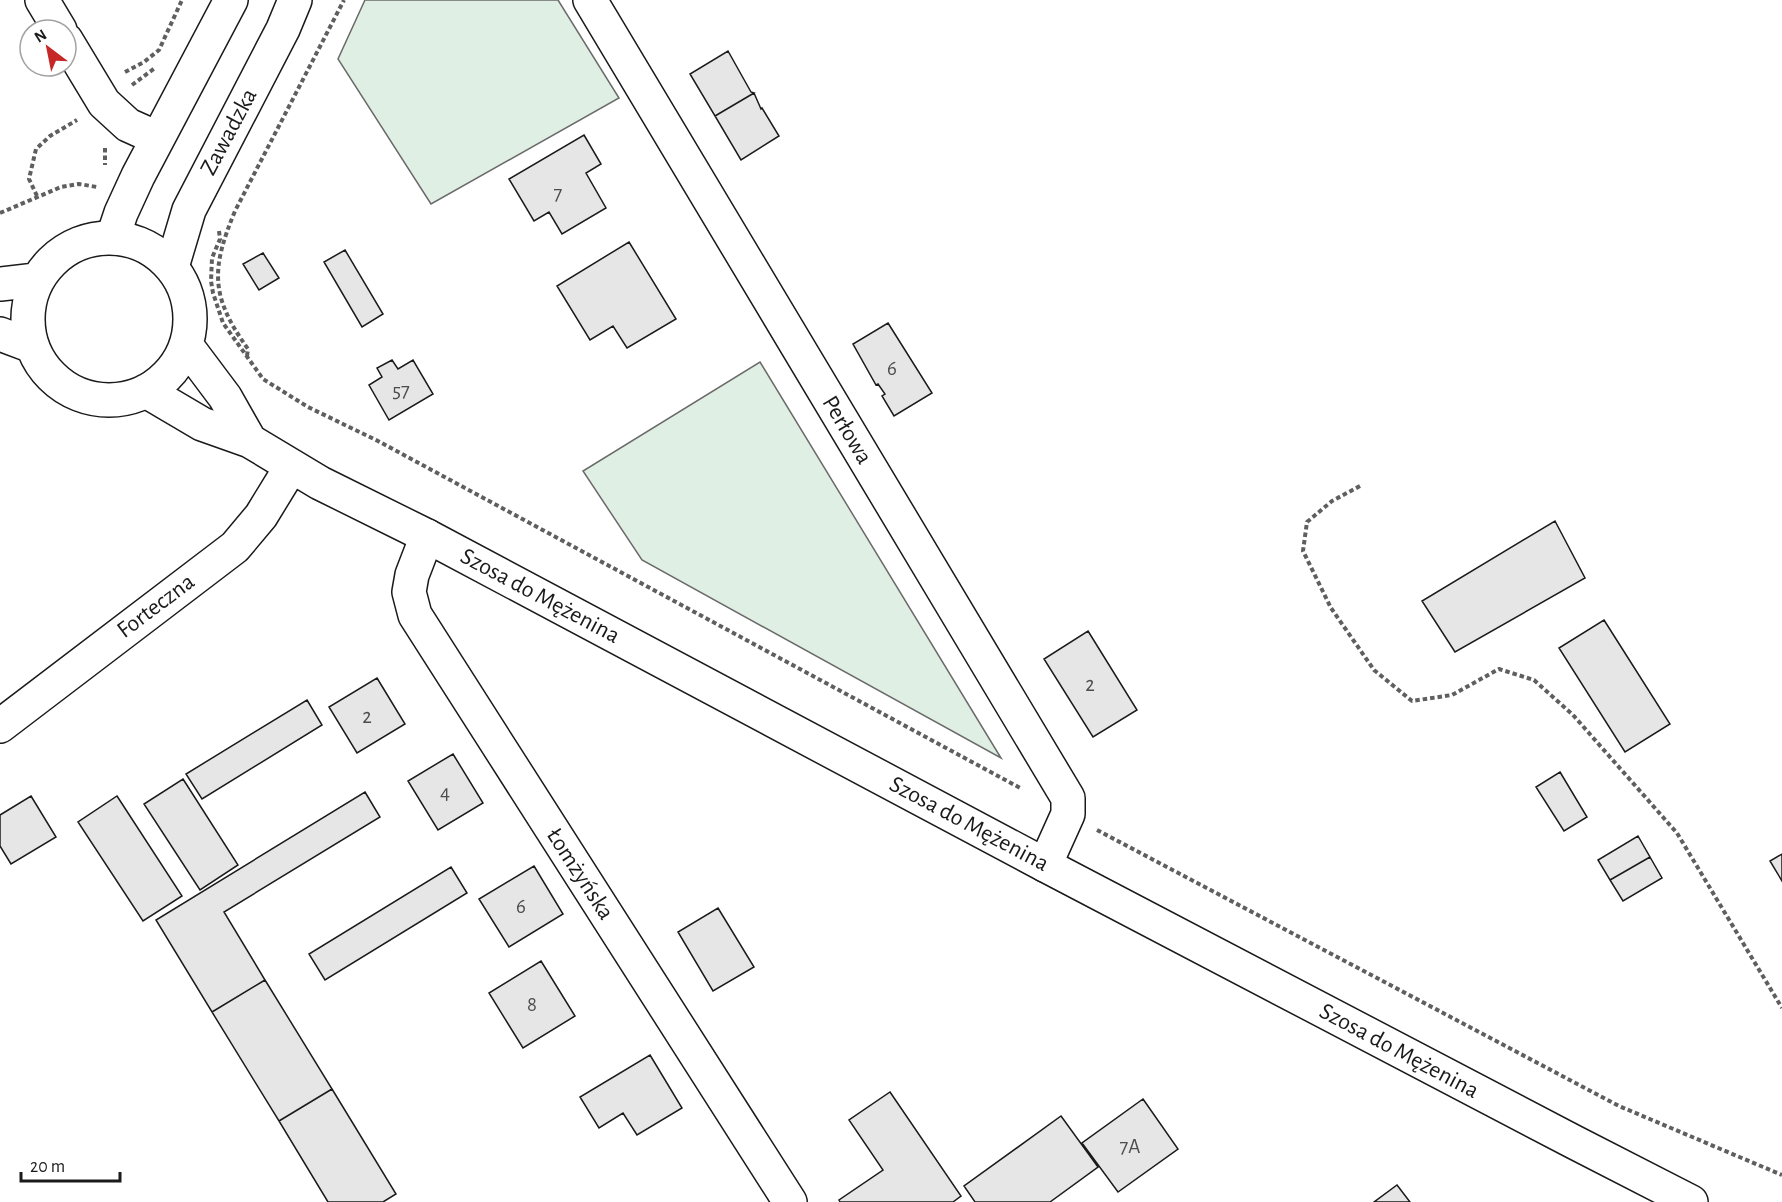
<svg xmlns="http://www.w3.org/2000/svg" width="1782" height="1202" font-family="'Alegreya Sans',sans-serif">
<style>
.green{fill:#e0efe3;stroke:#6a6a6a;stroke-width:1.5}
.building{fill:#e6e6e6;stroke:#1a1a1a;stroke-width:1.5}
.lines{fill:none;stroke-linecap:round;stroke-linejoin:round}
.minor-casing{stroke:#1a1a1a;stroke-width:36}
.major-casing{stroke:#1a1a1a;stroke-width:36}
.path{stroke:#5f5f5f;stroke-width:4;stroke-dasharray:4.5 3;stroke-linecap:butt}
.minor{stroke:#fff;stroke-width:33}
.major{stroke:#fff;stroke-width:33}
.labels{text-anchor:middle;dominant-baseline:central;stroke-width:4.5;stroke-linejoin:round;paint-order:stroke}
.number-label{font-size:21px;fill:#4d4d4d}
.street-label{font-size:24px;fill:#1a1a1a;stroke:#fff}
</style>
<rect width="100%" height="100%" fill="#fff"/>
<path class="green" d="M365 0H558L619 98 431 204 338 59Z
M760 362 1001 758 642 560 583 471Z"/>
<path class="building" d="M728 51 751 92 754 93 715 116 690 74Z
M754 93 761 109 762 108 779 136 741 160 715 116Z
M584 135 601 164 586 173 606 208 562 234 549 212 534 221 509 179Z
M629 242 676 319 627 348 613 326 590 340 557 286Z
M345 250 383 314 362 327 324 262Z
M263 253 279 278 259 290 243 264Z
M888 323 932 393 894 416 882 396 885 394 878 384 876 385 853 344Z
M392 360 398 369 413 360 433 394 389 420 369 385 382 377 377 368Z
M1555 521 1585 578 1455 652 1422 601Z
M1604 620 1670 724 1625 752 1559 648Z
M1088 631 1137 710 1093 737 1044 659Z
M377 678 405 724 357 753 329 707Z
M307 700 322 725 202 799 186 774Z
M453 754 483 803 438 830 408 781Z
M1560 772 1587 817 1564 831 1536 787Z
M183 779 238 865 200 890 144 804Z
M365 792 380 817 224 912 265 980 212 1012 156 920Z
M31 796 56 837 11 864 0 846V815Z
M117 796 182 896 143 921 78 822Z
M1638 836 1650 857 1610 880 1598 860Z
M1782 854V881L1770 861Z
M1650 857 1662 878 1623 901 1610 880Z
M534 866 563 914 509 947 479 899Z
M451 867 467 893 325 980 309 954Z
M718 908 754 967 713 991 678 932Z
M541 961 575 1016 523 1048 489 993Z
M265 980 332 1089 279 1121 212 1012Z
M650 1055 682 1108 637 1135 623 1113 599 1128 580 1097Z
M332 1089 396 1194 383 1202H328L279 1121Z
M890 1092 961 1196 953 1202H840L839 1200 883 1170 849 1120Z
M1143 1099 1178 1149 1118 1192 1082 1143Z
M1061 1116 1098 1167 1050 1202H975L964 1186Z
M1397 1185 1410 1202H1374Z"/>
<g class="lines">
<defs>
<path id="minor" d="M42 0 60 30
M590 0 1068 798V814L1045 865
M66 40 104 103 128 125 157 138
M113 237 121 213 138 176 231 0
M172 267 189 210 283 29 295 0
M427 536 412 575 409 592 415 615 790 1202
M0 726 235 547 261 516 291 467"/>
<path id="major" d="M28 319a81 81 0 1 1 162 0a81 81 0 1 1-162 0Z
M0 284 36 280
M0 334 32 346
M186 345 225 397 250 441
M146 391 202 424 250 441 320 483 427 536 1045 865 1574 1142 1691 1202"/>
</defs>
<use href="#minor" class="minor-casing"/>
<use href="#major" class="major-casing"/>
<path class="path" d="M125 72 144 62 159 50 182 0
M132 85 155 68
M105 148V165
M37 196 29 179 36 149 50 136 77 120
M0 213 61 187 79 184 97 187
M219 231 220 239 212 258 211 281 213 293 223 323 263 379 308 407 378 441 1022 789
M247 356 248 349C210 296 211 269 235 211L344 0
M1360 486 1332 501 1307 522 1303 551 1331 608 1374 670 1412 701 1452 695 1499 669 1534 680 1573 715 1677 833 1782 1008
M1097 830 1619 1106 1782 1175"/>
<use href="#minor" class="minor"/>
<use href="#major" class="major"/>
</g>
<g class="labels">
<g class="number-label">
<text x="558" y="193">7</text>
<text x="892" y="368">6</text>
<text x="401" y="390">57</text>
<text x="1090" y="684">2</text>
<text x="367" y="716">2</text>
<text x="445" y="792">4</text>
<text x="521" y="906">6</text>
<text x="532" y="1004">8</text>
<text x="1130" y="1146">7A</text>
</g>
<g class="street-label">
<text transform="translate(229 132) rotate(-62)">Zawadzka</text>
<text transform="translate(847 430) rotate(59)">Perłowa</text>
<text transform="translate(540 596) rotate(28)">Szosa do Mężenina</text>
<text transform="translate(156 606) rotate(-37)">Forteczna</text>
<text transform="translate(969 824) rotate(28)">Szosa do Mężenina</text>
<text transform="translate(580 874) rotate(57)">Łomżyńska</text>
<text transform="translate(1399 1051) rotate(28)">Szosa do Mężenina</text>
</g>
</g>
<g transform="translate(48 48) rotate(328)"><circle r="28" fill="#ffffff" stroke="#a3a3a3" stroke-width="1.5"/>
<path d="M0-4.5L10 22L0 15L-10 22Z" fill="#c62828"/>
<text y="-9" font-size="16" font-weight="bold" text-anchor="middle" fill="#1a1a1a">N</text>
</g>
<path d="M21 1172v9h99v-9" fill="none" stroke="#1a1a1a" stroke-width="3"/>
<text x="30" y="1172" font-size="18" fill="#1a1a1a" stroke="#ffffff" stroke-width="4.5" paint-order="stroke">20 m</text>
</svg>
